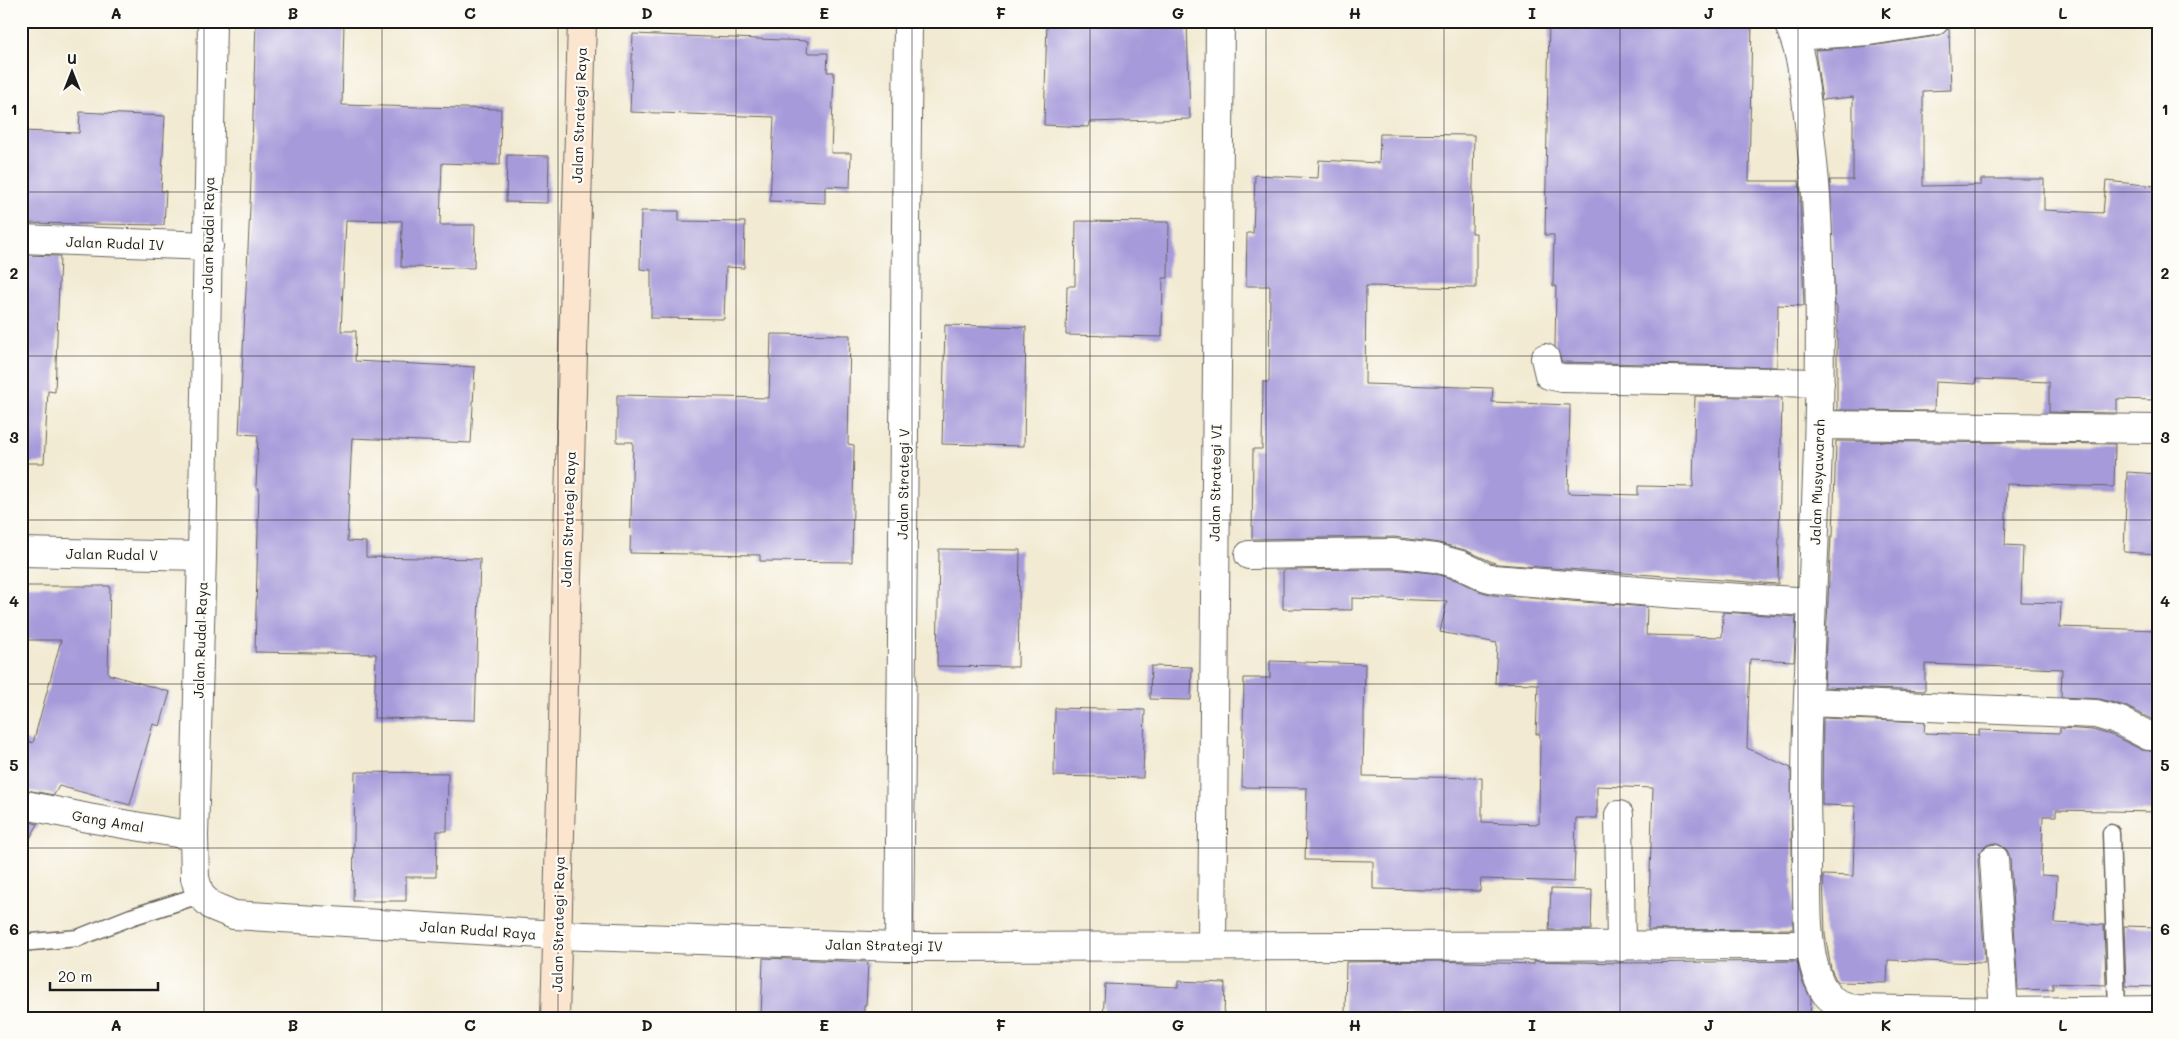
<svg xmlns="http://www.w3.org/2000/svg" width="2179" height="1039" font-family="Mali,sans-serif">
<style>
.building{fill:#a69ada}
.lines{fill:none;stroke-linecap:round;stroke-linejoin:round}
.lane-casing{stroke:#67645c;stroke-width:19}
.street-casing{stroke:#67645c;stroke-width:30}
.secondary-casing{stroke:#67645c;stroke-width:30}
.lane{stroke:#fff;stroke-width:16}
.street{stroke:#fff;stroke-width:28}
.secondary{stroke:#fce5cf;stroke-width:28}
.grid{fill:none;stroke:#1c1c1c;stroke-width:1;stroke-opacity:0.55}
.labels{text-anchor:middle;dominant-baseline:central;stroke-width:4.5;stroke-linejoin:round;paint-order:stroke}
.street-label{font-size:14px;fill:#1c1c1c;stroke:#fdfcf7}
.neatline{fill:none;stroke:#1c1c1c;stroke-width:2}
.grid-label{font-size:16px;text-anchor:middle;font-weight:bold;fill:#1c1c1c}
</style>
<rect width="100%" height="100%" fill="#fdfcf7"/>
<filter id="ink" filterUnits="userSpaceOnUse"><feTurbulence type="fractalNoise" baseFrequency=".02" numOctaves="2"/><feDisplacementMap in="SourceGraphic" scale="10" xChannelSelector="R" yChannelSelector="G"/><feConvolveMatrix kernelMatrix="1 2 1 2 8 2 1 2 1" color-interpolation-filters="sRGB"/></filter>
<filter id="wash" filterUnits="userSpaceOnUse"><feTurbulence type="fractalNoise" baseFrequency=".0096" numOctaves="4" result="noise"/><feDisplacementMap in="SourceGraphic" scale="20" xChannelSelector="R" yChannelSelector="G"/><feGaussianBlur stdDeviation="1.12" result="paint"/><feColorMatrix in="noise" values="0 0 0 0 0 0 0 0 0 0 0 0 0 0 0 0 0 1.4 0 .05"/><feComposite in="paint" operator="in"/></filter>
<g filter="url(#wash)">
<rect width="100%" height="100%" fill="#f2ead2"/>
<g id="blocks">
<path class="building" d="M256 21H344L342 105 501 109 500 165 442 163 440 225H475L474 268 401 267 402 221 346 220 341 331H356L355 361 475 367 471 443 352 438 347 541 366 542V557L480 559 475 720 374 718 376 654 255 652 259 488H256L258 435 239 434 250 207Z
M1047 21H1187L1190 119 1089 122 1088 127 1044 125Z
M1549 21H1752L1749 181H1799L1800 197 1804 306 1778 305 1777 367 1562 362 1555 347 1556 286H1553L1554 235H1545Z
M1948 29H1949L1951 90 1923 91V186L1981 185V179H2044V210L2103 213 2106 181 2155 186V192H2158V379H2154L2153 400 2117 399V413L2049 412V382L1976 379V384L1935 382 1934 411 1837 410V306H1835L1830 180H1853V97L1822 100 1815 50 1871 46 1937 36Z
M633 34 808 41 807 53H828L827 72H834L831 153H851L850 187 825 186V203L770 201 774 117 630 112Z
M80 112 165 116 161 191H166L164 225 21 223V131L79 133Z
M1380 134 1474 135 1472 233H1476V288L1366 286 1365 384 1493 388 1492 402 1570 405 1568 493 1638 495V486L1693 487 1695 396 1782 398 1778 584 1497 564 1465 550 1439 543 1394 537 1252 539 1253 449H1262L1263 382H1269L1270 286H1246L1247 233H1253L1255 175 1318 178 1319 160 1379 163Z
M507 155 549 156 548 203 506 202Z
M641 211H679V221L745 222 744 268 726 267 724 319 651 318V270L640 269Z
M1076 221 1169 222 1168 278H1163L1162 337 1066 335 1067 286H1075Z
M21 255 60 256 55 392 48 391 44 463H21Z
M945 325 1026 327 1024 446 942 444Z
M771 334 850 335 848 444 854 445 852 562 760 561V555L630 553 633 442H617V395L769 398Z
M1836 441 2115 444 2114 487 2007 484 2005 545 2023 546 2021 602 2061 603 2060 627 2158 630V720H2153L2125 706 2100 699 2061 697 2062 669 1925 664V691L1824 687 1831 536H1833Z
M2127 472 2158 474V554L2124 552Z
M939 549 1020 550 1018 667 937 666Z
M1391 569 1432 573 1456 580 1479 591 1493 595 1647 607 1646 635 1722 637 1723 612 1796 617 1794 661 1750 659 1747 748 1791 768 1793 929 1648 930 1653 788 1597 786V818H1576L1574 882 1481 879 1480 891 1373 889V861L1305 860 1307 788 1242 787 1244 678H1270V661L1365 664 1363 776 1482 778V822L1539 824 1540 734H1536L1538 684 1495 683 1497 643 1440 632 1447 601 1352 598V610L1283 609V570Z
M22 586H110L108 674 170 692 160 726 153 724 130 805 59 786 54 795 21 789V738L33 743 61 640H21Z
M1151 666 1192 667 1191 700 1150 699Z
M1055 708 1145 710 1143 778 1054 776Z
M1823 718 1925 722 1924 733 1979 735V730L2060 733V728L2093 730 2114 736 2142 750 2158 752V812L2056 810V816H2043L2041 875 2057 876 2055 923 2104 925 2106 985 2053 983V989L2018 990 2010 858 2007 850 2000 845 1993 843 1985 846 1980 853 1978 860 1985 963 1888 960 1887 983 1837 982 1831 969 1825 934 1823 875 1853 876 1855 806 1822 805Z
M355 772 448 773 447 831H437L436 877H406V901H353Z
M21 820 38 824 21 854Z
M1551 889 1592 890 1591 930H1549Z
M2124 926 2158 927V987L2126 986Z
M763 958 868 962 866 1005H864V1018H761Z
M1437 961 1534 964V961L1621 963 1797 961 1802 980 1811 999 1810 1018H1690L1587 1014V1018L1345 1015 1346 962Z
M1178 981 1225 983 1224 1018H1103L1105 984 1178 987Z"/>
</g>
</g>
<g filter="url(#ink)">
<use href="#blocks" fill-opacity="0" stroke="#67645c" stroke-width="1"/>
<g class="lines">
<defs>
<path id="lane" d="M2111 833 2117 1010
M21 943 78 938 131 917 200 895"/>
<path id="street" d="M212 21 202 556 194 836 195 878 200 895 212 906 234 915 557 935 899 947 1810 945
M1787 21C1802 50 1804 83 1808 115 1811 142 1814 169 1816 196 1824 331 1818 464 1812 599 1809 678 1804 758 1807 838 1808 880 1802 952 1823 989 1830 1002 1843 1006 1856 1009L2004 1012 2158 1010
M1794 36 1869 31 1935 21
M21 239 209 246
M1545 358 1549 375 1562 378 1820 383
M1819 425 2158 429
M21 552 202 556
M1249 555 1392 553 1435 558 1461 565 1486 577 1494 579 1676 594 1812 602
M1808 702 2096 714 2120 721 2149 736H2158
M21 804 88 818 194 836
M1619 815 1621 947
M1994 859 2004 1012
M1212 945 1220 21
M899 947 908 21"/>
<path id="secondary" d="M555 1018 582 21"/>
</defs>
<use href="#lane" class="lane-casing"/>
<use href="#street" class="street-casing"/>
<use href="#secondary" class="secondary-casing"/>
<use href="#lane" class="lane"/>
<use href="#street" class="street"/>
<use href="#secondary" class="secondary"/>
</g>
</g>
<path class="grid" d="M204 21V1018M382 21V1018M558 21V1018M736 21V1018M912 21V1018M1090 21V1018M1266 21V1018M1444 21V1018M1620 21V1018M1798 21V1018M1975 21V1018M21 192H2158M21 356H2158M21 520H2158M21 684H2158M21 848H2158"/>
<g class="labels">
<g class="street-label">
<text transform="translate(579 115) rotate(-88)">Jalan Strategi Raya</text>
<text transform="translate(208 235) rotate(-89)">Jalan Rudal Raya</text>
<text transform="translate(115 243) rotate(2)">Jalan Rudal IV</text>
<text transform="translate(1817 482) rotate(-88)">Jalan Musyawarah</text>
<text transform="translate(1215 483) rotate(-89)">Jalan Strategi VI</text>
<text transform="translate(903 484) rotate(-89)">Jalan Strategi V</text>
<text transform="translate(568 519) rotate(-88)">Jalan Strategi Raya</text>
<text transform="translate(112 554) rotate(1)">Jalan Rudal V</text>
<text transform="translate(200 640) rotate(-88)">Jalan Rudal Raya</text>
<text transform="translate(108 821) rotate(10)">Gang Amal</text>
<text transform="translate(558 924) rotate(-89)">Jalan Strategi Raya</text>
<text transform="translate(478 930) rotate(4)">Jalan Rudal Raya</text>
<text transform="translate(884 945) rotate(1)">Jalan Strategi IV</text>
</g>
</g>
<rect width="2179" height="1039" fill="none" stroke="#fdfcf7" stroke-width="55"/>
<g transform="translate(72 72)" stroke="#fdfcf7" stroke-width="4" paint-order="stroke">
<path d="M0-4L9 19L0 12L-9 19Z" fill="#1c1c1c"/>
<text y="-8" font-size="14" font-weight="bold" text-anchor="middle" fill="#1c1c1c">U</text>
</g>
<path d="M50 982v8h108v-8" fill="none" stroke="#1c1c1c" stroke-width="2.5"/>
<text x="58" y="982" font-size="15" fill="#1c1c1c" stroke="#fdfcf7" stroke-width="4" paint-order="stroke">20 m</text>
<rect x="28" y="28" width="2124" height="984" class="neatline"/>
<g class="grid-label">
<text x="116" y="19">A</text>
<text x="293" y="19">B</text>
<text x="470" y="19">C</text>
<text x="647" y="19">D</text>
<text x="824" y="19">E</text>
<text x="1001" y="19">F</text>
<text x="1178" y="19">G</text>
<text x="1355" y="19">H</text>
<text x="1532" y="19">I</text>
<text x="1709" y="19">J</text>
<text x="1886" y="19">K</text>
<text x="2063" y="19">L</text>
<text x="14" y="115">1</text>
<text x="2165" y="115">1</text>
<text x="14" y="279">2</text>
<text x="2165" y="279">2</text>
<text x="14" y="443">3</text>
<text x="2165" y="443">3</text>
<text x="14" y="607">4</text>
<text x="2165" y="607">4</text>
<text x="14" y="771">5</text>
<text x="2165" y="771">5</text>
<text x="14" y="935">6</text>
<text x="2165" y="935">6</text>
<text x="116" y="1031">A</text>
<text x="293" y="1031">B</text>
<text x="470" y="1031">C</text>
<text x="647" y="1031">D</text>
<text x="824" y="1031">E</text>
<text x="1001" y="1031">F</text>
<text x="1178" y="1031">G</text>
<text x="1355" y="1031">H</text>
<text x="1532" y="1031">I</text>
<text x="1709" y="1031">J</text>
<text x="1886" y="1031">K</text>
<text x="2063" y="1031">L</text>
</g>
</svg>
